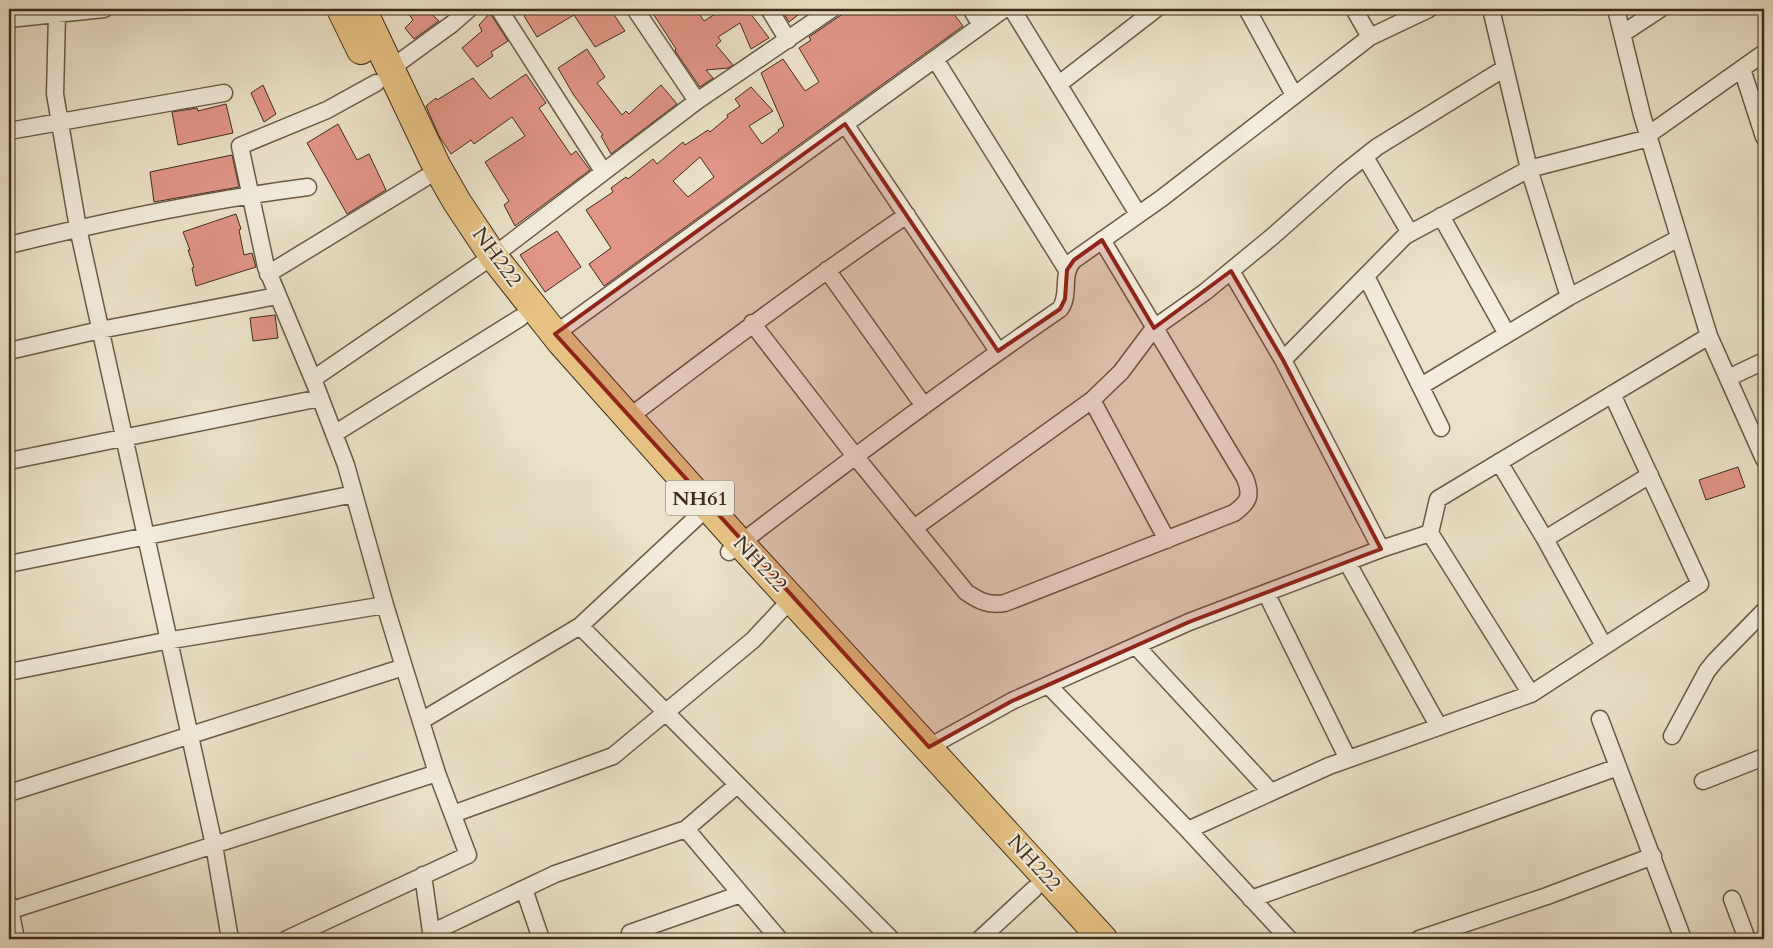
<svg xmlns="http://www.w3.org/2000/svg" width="1773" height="948" font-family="Cardo,serif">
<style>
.building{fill:#e09585;stroke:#3f2c19;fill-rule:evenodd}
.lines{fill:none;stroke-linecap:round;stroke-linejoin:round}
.street-casing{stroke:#6a5a45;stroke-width:19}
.highway-casing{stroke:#3f2c19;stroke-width:30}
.street{stroke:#f3ecdc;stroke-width:16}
.highway{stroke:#e6c184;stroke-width:28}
.marked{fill:#8f2418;fill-opacity:0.2;stroke:#8f2418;stroke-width:4;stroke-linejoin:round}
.labels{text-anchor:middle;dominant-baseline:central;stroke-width:4.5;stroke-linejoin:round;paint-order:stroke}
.shield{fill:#f3ecdc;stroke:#756654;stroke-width:1}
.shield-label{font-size:20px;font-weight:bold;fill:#3f2c19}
.street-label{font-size:21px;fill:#3f2c19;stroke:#f3ecdc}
</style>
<rect width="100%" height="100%" fill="#ece2c9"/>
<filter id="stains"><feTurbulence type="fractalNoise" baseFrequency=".004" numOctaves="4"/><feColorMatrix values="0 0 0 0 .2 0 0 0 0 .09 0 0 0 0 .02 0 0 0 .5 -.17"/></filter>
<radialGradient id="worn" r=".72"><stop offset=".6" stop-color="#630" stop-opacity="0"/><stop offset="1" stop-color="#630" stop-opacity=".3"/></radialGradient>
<path class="building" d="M405 9H426L439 21 414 39 405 28 413 20Z
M535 9H610L625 31 595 47 574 15 537 37 524 16Z
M650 9H696L704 21 723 9H747L769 38 751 49 740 23 718 37 721 41 716 45 733 65 728 68 706 70 713 78 700 87 675 51 676 49Z
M781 9H806L789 22Z
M850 9H898L903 15 911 9H950L963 26 604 286 589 264 611 248 586 210 613 192 611 188 626 177 628 179 653 159 657 164 683 142 685 145 708 130 710 132 728 117 727 115 740 106 735 99 751 87 773 111 749 126 762 144 779 131 778 130 784 126 761 73 783 59 805 91 819 82 799 48 811 40 809 37ZM700 157 714 177 688 197 673 181Z
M490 13 508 41 491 52 493 56 477 67 462 48 482 31 479 25Z
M587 49 605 77 597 83 622 115 626 111 629 114 661 85 677 104 611 154 601 136 603 135 573 94 558 68Z
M526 74 546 103 539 108 571 155 576 151 590 170 515 226 504 205 509 201 485 162 525 136 512 117 474 144 471 140 451 154 439 136 426 106 436 98 437 100 473 78 490 99Z
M263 85 276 114 264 122 251 93Z
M226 104 233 133 178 145 172 112 197 108 198 111Z
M338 124 357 160 369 154 386 190 347 214 307 143Z
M232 155 239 187 154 202 150 172Z
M236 214 241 229 239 230 244 255 252 253 256 267 196 286 192 268 194 267 188 250H190L183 232Z
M557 231 581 267 545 292 520 255Z
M275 315 278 338 253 341 250 318Z
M1738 467 1745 487 1706 500 1699 480Z"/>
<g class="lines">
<defs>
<path id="street" d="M55 9 57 15 55 94 78 228 214 845 230 939
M499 9 603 171
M635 9 697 101
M769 9 788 40
M971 9 981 25
M1012 9 1138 214
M1247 9 1294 95
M1354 9 1370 37
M1491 9 1529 169 1569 297
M1616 9 1642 115 1709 336 1764 459
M9 19 104 9
M1622 34 1660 9
M935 59 1067 270
M390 69 452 24 469 9
M1742 69 1764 137
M1059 84 1156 9
M845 124 998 351
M9 131 224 93
M1648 135 1764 53
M1365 157 1410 233
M1441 216 1507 334
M9 245C107 221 207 200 308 187
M827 270 924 406
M1231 271 1283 360
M268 274 425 178
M1366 276 1441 428
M752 323 855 456 966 592C979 601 989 606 1005 603L1234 513C1249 502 1252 496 1245 478L1102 240
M555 334 1004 9
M9 351 100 330 277 296
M1728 378 1764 361
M313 379 493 256 697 101 832 9
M1421 386 1569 297 1679 238
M1092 400 1167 540
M628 418C720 348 811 280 907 215
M334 434 520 318
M9 461 320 398
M1499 462 1545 539 1604 646
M914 528 1092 400 1121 372 1154 328 1205 292 1273 236 1343 174 1377 147 1505 68
M1545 539 1650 475
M1381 549 1283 360 1405 236 1529 169 1649 138
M729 552C837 469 947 387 1060 309 1071 295 1060 273 1074 260L1162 198 1370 37 1429 9
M1347 562 1439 727
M9 564 354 494
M1266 593 1348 759
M580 626 891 939
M1136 646 1271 792
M9 672 160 642 385 605
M1048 685 1188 830 1329 766 1531 694 1430 533
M1531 694 1700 584 1612 394
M1600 719 1683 939
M421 721 580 626 697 517
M1672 736 1707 671 1715 661 1764 611
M929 747 1012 701 1189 622 1381 549 1430 533 1438 499 1709 336
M1703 781 1764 757
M9 793 404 667
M453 814 613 756 753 640 781 610
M686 829 779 939
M1188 830 1289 939
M423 875 432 939
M524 889 541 939
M1251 899 1618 767
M1732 899 1747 939
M9 904 16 939
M9 911 437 773
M431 933 555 874 686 829 737 785
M287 939 468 855 437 773 404 667 385 605 346 465 315 384 266 267 240 146 327 110 376 83
M631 939 630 933 741 894
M980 939 1034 889
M1419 939 1547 896 1653 856"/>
<path id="highway" d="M341 9 361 50
M362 9 437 167 457 202 493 256 561 342 740 543 1103 939"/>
</defs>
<use href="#street" class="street-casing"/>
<use href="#highway" class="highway-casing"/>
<use href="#street" class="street"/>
<use href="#highway" class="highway"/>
</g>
<path class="marked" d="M845 124 998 351 1060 309 1065 299 1067 270 1074 260 1102 240 1154 328 1231 271 1283 360 1381 549 1189 622 1012 701 929 747 555 334Z"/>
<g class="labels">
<rect class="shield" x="666" y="480.5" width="68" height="35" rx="4"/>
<g class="shield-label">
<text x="700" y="498">NH61</text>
</g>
<g class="street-label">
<text transform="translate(497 257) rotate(54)">NH222</text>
<text transform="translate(760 564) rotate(47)">NH222</text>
<text transform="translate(1034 863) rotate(48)">NH222</text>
</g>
</g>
<rect width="1773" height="948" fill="none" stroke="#ece2c9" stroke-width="30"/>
<rect x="10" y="10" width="1753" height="928" fill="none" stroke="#3f2c19" stroke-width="2.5"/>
<rect x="15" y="15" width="1743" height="918" fill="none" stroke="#3f2c19"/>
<rect width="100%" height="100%" filter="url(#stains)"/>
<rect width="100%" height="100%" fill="url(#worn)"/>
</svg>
